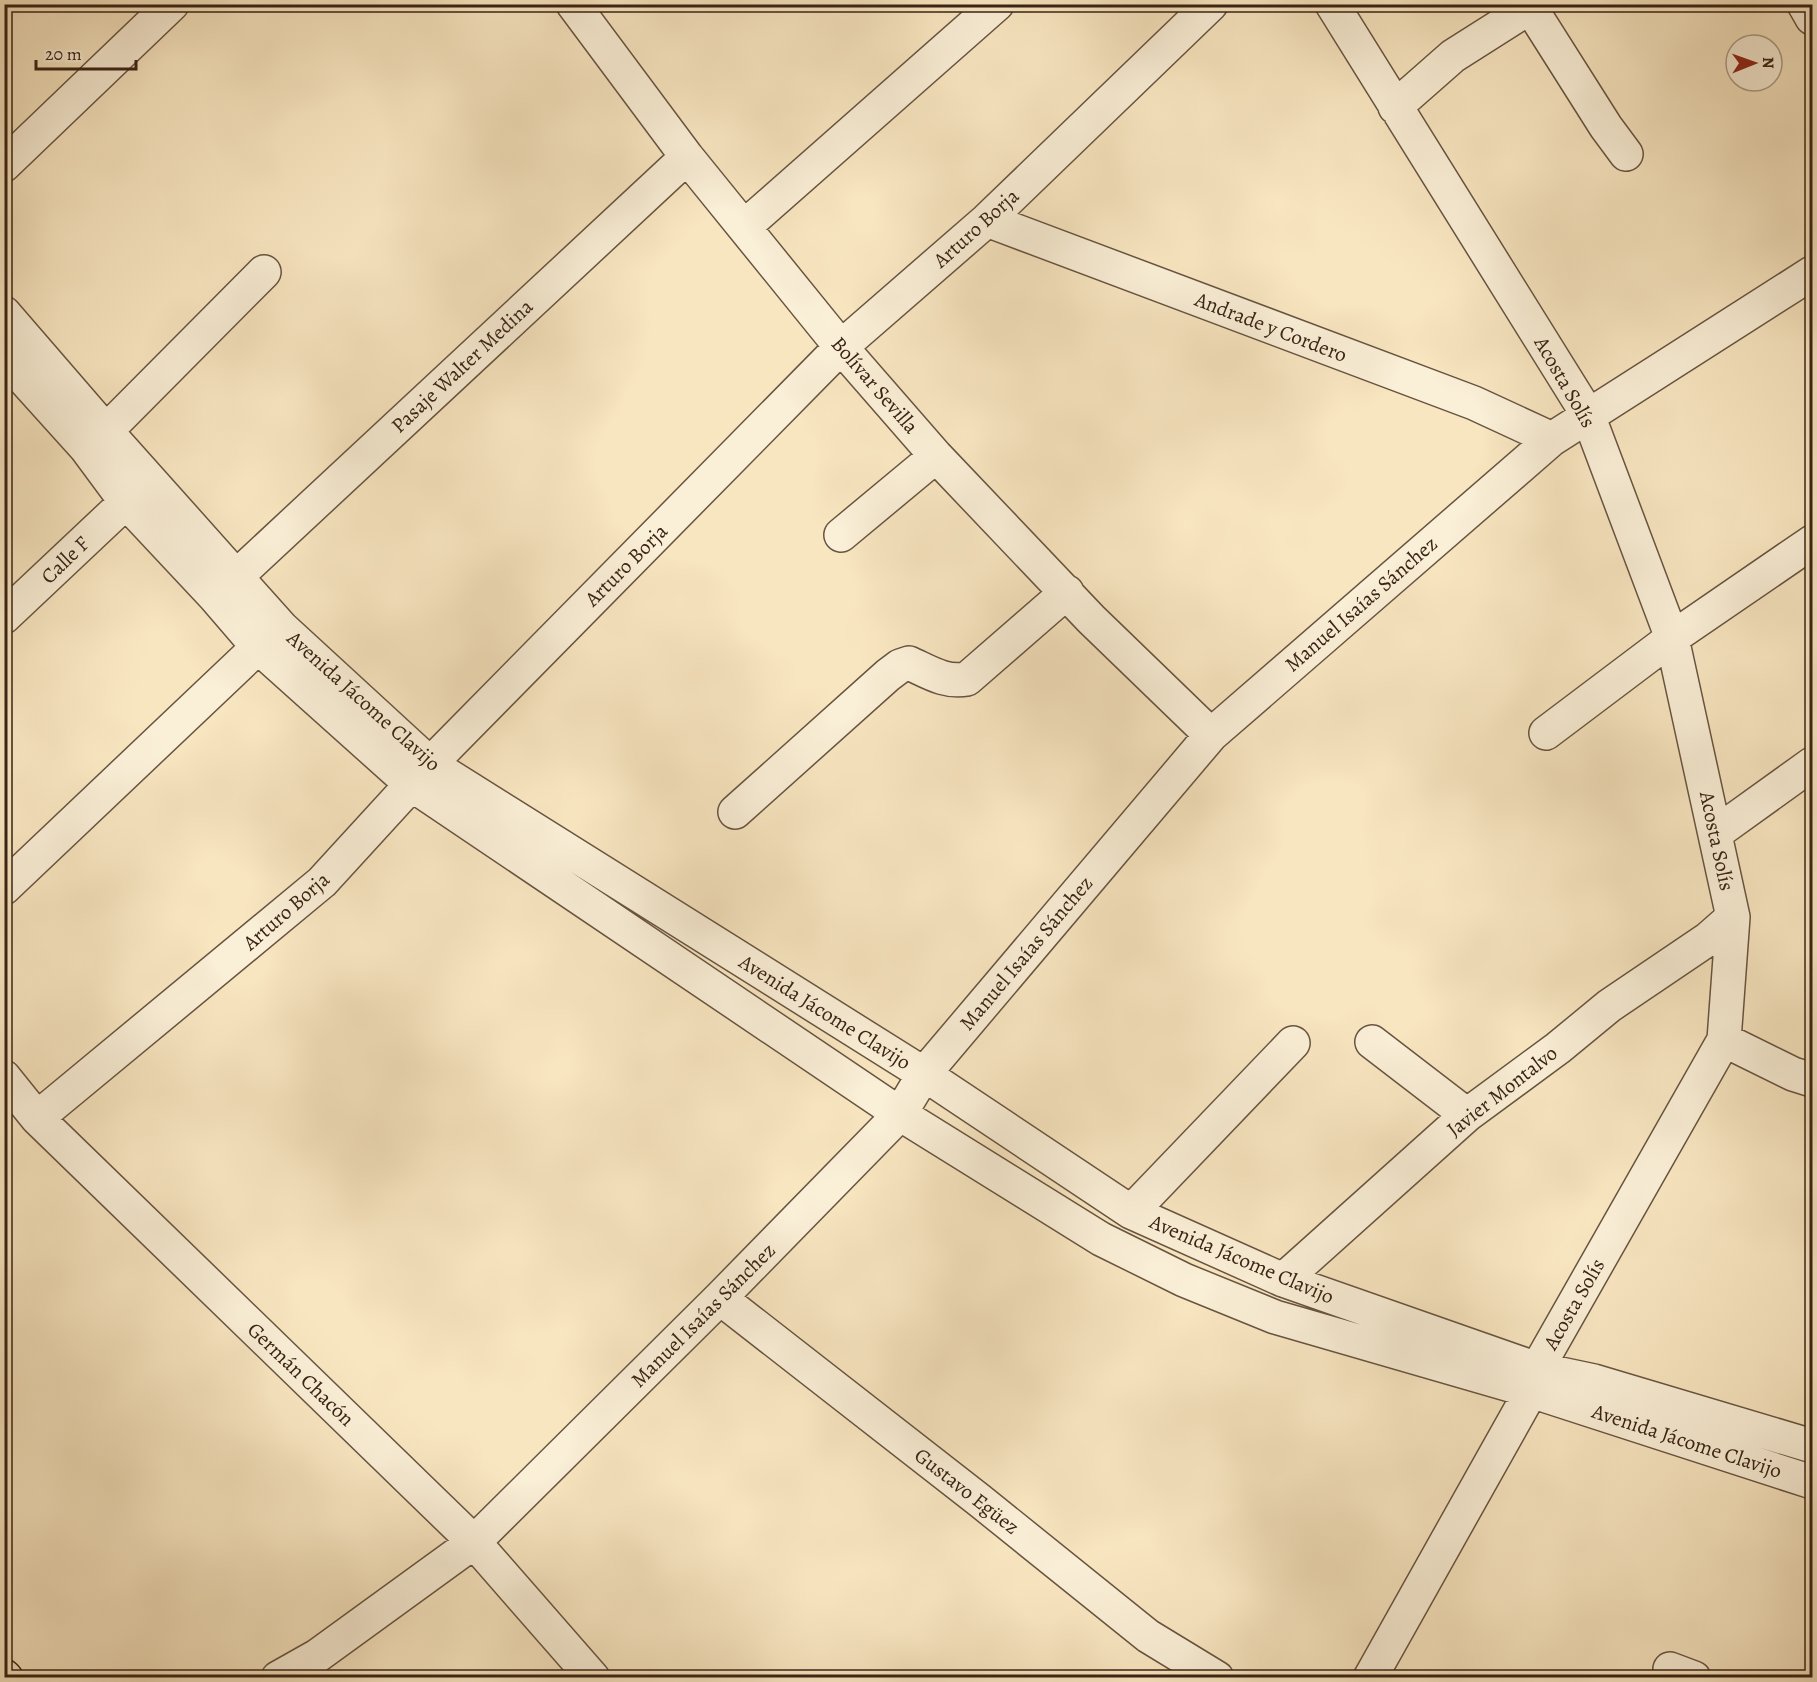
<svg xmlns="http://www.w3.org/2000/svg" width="1817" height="1682" font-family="Alegreya,serif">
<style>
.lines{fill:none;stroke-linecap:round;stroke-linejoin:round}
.minor-casing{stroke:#685440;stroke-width:36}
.major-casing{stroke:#382315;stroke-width:36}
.minor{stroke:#faefd7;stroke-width:33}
.major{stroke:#f8e6c1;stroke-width:33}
.labels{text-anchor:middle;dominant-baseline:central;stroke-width:6;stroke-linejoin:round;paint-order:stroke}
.street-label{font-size:21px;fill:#382315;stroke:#faefd7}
</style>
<rect width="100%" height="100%" fill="#f8e6c1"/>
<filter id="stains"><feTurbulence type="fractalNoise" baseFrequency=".00333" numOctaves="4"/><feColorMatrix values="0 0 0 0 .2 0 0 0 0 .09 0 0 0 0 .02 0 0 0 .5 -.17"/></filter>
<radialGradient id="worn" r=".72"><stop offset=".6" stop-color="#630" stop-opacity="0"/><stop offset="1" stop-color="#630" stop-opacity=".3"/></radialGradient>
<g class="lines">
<defs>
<path id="minor" d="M573 4 687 157 841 347 936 456 1091 619 1211 735
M1332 4 1588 415 1672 638 1733 917 1724 1040 1537 1369 1531 1391 1370 1678
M1804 4 1812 18
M1530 7 1606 127 1626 154
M1395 107 1453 56 1535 4
M4 165 172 4
M987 220 1474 403 1552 439
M744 227 997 4
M4 313 106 431 282 628 430 764 924 1074 1131 1212 1283 1280 1537 1369 1594 1381 1812 1446
M4 357 86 448 126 502 215 597 258 647 411 784 900 1114 1101 1239 1184 1280 1275 1317 1531 1391 1812 1482
M89 445 106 431 264 272
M841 535 936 456
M237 576 687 157
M4 617 126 502
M1546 733 1672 638 1812 542
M735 812 888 675 900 666 909 663C929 672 945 683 967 679L1067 592
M1716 833 1812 764
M4 888 258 647
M1724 1040 1793 1074 1812 1080
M1372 1042 1467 1115
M4 1077 37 1118 474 1542 593 1678
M37 1118 322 882 430 764 841 347 987 220 1211 4
M1131 1212 1293 1043
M1283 1280 1467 1115 1558 1048 1609 1006 1708 939 1733 917
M720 1298 979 1500 1148 1636 1217 1678
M1670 1669 1694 1678
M278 1678 317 1656 474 1542 720 1298 900 1114 924 1074 1211 735 1552 439 1812 273"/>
<path id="major" d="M4 1676 6 1678"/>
</defs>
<use href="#minor" class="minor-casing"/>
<use href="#major" class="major-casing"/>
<use href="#minor" class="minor"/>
<use href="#major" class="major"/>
</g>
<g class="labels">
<g class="street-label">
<text transform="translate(976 228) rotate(-42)">Arturo Borja</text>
<text transform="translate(1271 327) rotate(21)">Andrade y Cordero</text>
<text transform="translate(462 366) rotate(-43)">Pasaje Walter Medina</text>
<text transform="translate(1565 382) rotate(60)">Acosta Solís</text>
<text transform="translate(875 385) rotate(49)">Bolívar Sevilla</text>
<text transform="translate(65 560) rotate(-44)">Calle F</text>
<text transform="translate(626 565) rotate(-45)">Arturo Borja</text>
<text transform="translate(1361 604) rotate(-41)">Manuel Isaías Sánchez</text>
<text transform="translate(364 701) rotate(42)">Avenida Jácome Clavijo</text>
<text transform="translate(1717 841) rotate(78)">Acosta Solís</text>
<text transform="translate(286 911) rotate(-41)">Arturo Borja</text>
<text transform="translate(1026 953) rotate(-50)">Manuel Isaías Sánchez</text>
<text transform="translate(825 1012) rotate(32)">Avenida Jácome Clavijo</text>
<text transform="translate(1502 1091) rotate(-38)">Javier Montalvo</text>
<text transform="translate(1242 1259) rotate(23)">Avenida Jácome Clavijo</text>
<text transform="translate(1574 1304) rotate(-60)">Acosta Solís</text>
<text transform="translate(703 1315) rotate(-45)">Manuel Isaías Sánchez</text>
<text transform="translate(301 1374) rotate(44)">Germán Chacón</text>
<text transform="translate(1687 1441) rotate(18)">Avenida Jácome Clavijo</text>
<text transform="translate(967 1491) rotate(38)">Gustavo Egüez</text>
</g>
</g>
<rect width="1817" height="1682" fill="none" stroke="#f8e6c1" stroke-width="24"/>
<rect x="6" y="6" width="1805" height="1670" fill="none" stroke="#382315" stroke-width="3"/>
<rect x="12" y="12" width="1793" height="1658" fill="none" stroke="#382315" stroke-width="1.5"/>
<g transform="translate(1754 63) rotate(89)"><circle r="28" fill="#faefd7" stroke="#ac9d89" stroke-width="1.5"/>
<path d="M0-4.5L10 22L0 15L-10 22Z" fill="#8f2418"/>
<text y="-9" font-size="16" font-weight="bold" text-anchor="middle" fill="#382315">N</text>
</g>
<path d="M36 60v9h100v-9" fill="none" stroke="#382315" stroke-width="3"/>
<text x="45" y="60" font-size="18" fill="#382315" stroke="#faefd7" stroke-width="4.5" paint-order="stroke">20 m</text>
<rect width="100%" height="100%" filter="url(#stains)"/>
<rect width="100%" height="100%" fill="url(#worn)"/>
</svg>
